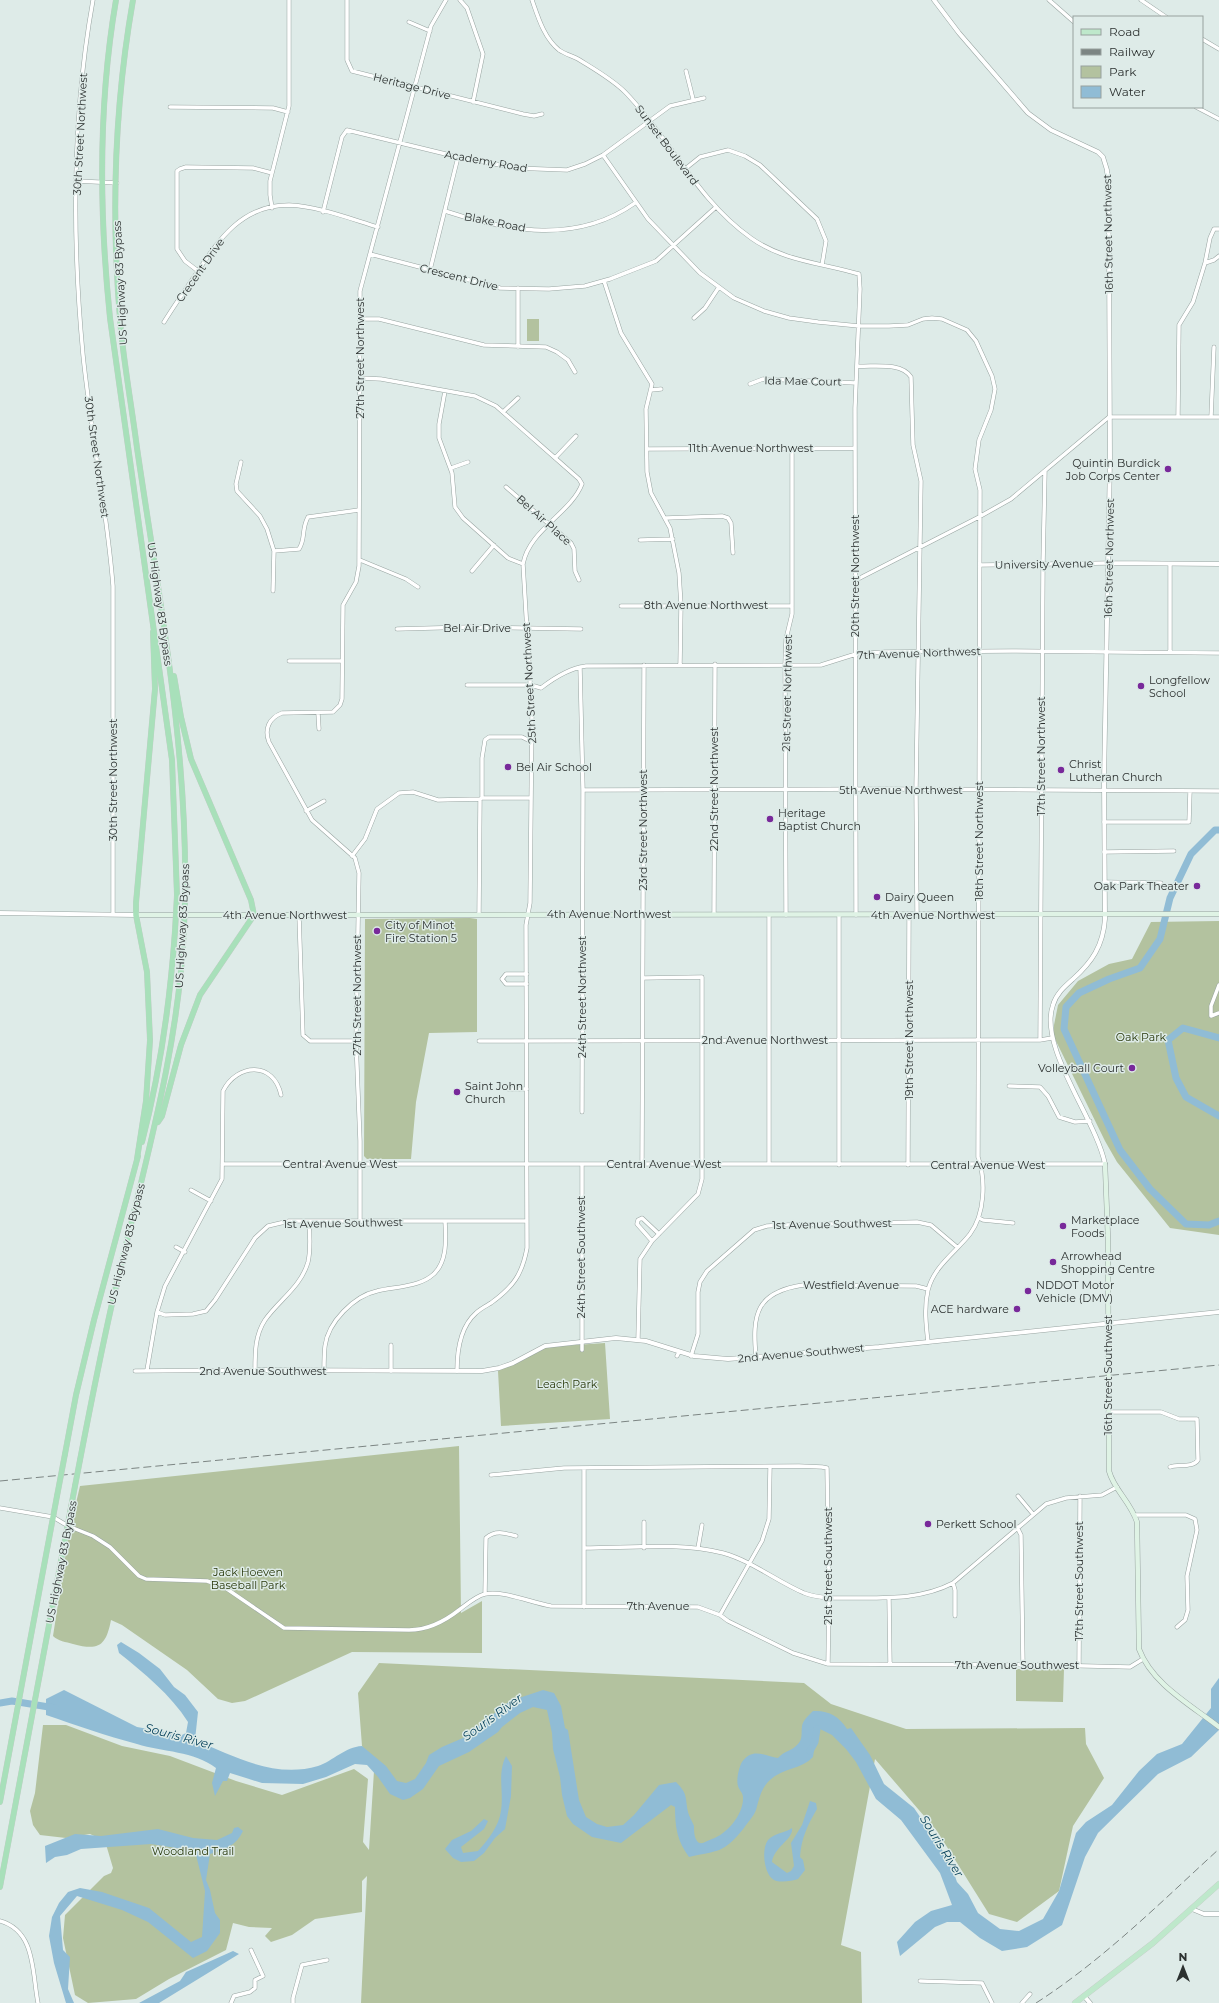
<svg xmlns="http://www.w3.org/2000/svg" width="1219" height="2003" font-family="Montserrat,sans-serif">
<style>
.green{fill:#b3c29f}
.water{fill:#90bcd5}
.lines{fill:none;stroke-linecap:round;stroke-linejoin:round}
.river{stroke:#90bcd5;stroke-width:7}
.minor-casing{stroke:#98a4a1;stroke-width:4.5}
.tertiary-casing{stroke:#98a4a1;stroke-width:5}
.secondary-casing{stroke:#98a4a1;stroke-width:5.5}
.primary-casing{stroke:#c8c9c9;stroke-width:6}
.trunk-casing{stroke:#c8c9c9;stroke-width:6}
.minor{stroke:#fff;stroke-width:3.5}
.tertiary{stroke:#fff;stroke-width:4}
.secondary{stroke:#dff3e5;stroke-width:4.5}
.primary{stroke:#bee8cb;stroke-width:5.5}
.trunk{stroke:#a8e0ba;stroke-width:5.5}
.rail{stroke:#7c8583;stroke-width:1;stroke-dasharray:8 4;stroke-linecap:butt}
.trunk-bridge-casing{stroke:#c8c9c9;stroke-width:6;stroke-linecap:butt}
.trunk-bridge{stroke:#a8e0ba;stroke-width:5.5}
.poi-dot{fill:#78299a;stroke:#deebe8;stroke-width:1.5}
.labels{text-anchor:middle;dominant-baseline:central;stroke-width:3;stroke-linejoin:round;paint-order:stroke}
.street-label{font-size:11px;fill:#2c3130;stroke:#deebe8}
.poi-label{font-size:11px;fill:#2c3130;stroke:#deebe8;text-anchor:start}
.park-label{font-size:11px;fill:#28380a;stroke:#deebe8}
.water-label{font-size:12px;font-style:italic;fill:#003d57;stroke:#deebe8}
</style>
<rect width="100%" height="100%" fill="#deebe8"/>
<path class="green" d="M527 319H539V341H527Z
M470 918 477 919V1032L429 1033 416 1102 411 1159H367L364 1156 365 919Z
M1219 921V1235L1170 1228 1117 1162 1105 1141 1054 1037V1025L1058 1005 1078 981 1109 964 1132 959 1151 922Z
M605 1343 610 1419 501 1426 498 1371 546 1347Z
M459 1446 461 1613 482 1601V1653L352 1652 245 1701 232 1703 218 1699 187 1670 122 1625 111 1620C106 1646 99 1651 73 1644 66 1642 58 1641 53 1636L69 1533 80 1486Z
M379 1663 804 1683 831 1704 906 1729 1085 1728 1086 1744 1104 1778 1073 1826 1059 1891 1017 1922 989 1914 937 1831 875 1759 841 1945 861 1952 862 2003H361L367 1876 362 1881V1912L315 1919 292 1935 271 1942 265 1936 272 1928 249 1927 233 1923 226 1950 169 1979 136 1999 88 2003 75 1995 63 1938 65 1915 104 1876 111 1873 113 1868 105 1841 90 1834 66 1838 40 1835 33 1825 30 1811 35 1793 43 1725H66L122 1746 170 1756 236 1781 282 1795 354 1769 368 1779 363 1842 369 1850 374 1771 362 1746 358 1693Z
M1016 1669H1064L1063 1702 1016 1701Z"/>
<path class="water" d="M121 1642 139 1653 160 1669 174 1687 185 1695 198 1712 195 1740C234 1756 274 1779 318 1766 333 1761 345 1747 362 1746L386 1766 397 1781 406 1783 415 1779 426 1763 429 1755 442 1747 463 1738 510 1701 543 1690 554 1693 561 1706 565 1728 568 1730 579 1800 586 1817 597 1824 607 1827 623 1825 634 1815 659 1785 676 1782C688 1794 685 1797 688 1812 689 1816 692 1821 694 1826 694 1830 694 1837 697 1841 701 1846 706 1841 712 1839 727 1834 744 1814 743 1797 743 1793 739 1790 738 1786 736 1780 739 1767 742 1762 753 1746 766 1757 778 1758 784 1751 792 1751 798 1744 803 1739 801 1733 802 1726 803 1720 809 1715 813 1711 828 1710 839 1716 847 1729L851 1728 870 1755 884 1784 914 1808 929 1830 950 1862 957 1882 968 1894 978 1913 1000 1929 1019 1931 1043 1919 1059 1891 1076 1833 1086 1822 1112 1805 1139 1771 1157 1754 1182 1744 1211 1708V1689L1219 1678V1730L1191 1757 1158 1774 1098 1833 1085 1857 1062 1925 1027 1947 1002 1951 980 1938 960 1922H947L935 1927 900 1956 897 1942 915 1922 931 1911 952 1905 940 1873 901 1820 876 1799 856 1762 846 1749 832 1735 820 1729 816 1737 813 1757C802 1769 783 1768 770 1780 761 1788 759 1799 756 1810 754 1816 747 1823 744 1828 723 1854 719 1850 689 1857 677 1841 675 1827 675 1807L671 1805 621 1843 592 1837 573 1824 567 1816 562 1795 560 1777 553 1749 552 1733 547 1710 533 1707 520 1713 502 1727 498 1732 469 1752 439 1766 423 1789 410 1798 403 1800 390 1794 378 1777 367 1765 355 1764 326 1777 303 1784 262 1783 230 1773 227 1781H223L215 1796 212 1783 216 1768C194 1751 163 1752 137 1744 106 1736 76 1725 46 1715V1699L64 1690 137 1727 182 1735 186 1733 188 1722C171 1695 144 1673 119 1653L117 1645Z
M506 1756 512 1766 511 1796 505 1829 495 1838 484 1853 474 1861 461 1862 453 1858 445 1849 452 1840 471 1831 484 1819 488 1821 484 1829 461 1847 463 1853 478 1851C488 1840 499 1826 501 1811 504 1791 497 1774 506 1756Z
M810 1801 816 1803 817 1809C808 1824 801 1839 800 1857L803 1860 805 1870 798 1879C792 1881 780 1883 774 1880 764 1875 761 1849 768 1840 774 1833 785 1833 792 1828 794 1839 774 1847 772 1862L787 1873 791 1871 794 1866 791 1843 802 1825Z
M238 1827 243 1831C237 1845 224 1850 210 1854L206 1880 210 1890 215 1913 220 1920V1933L207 1951 193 1958 148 1922 122 1910 77 1896 60 1916 63 1950 70 1957 68 1989 74 2003H66L54 1963 49 1936 52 1917 59 1903 68 1892 80 1888 102 1892 149 1908 191 1942 202 1937 205 1891 195 1851 151 1844 81 1849 67 1855 55 1857 46 1863 45 1846 75 1834 101 1836 158 1829 193 1838 217 1840 232 1833 234 1828Z
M233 1951 239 1954 159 2003H139L180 1981 186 1972Z"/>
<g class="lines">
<path class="river" d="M1219 830H1215L1191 854 1170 898 1160 939 1140 968 1109 979 1079 993 1066 1007 1064 1029 1120 1150 1150 1189 1186 1224 1209 1225 1219 1221
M1219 1038 1183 1028 1168 1040 1176 1078 1186 1097 1219 1116
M0 1703 12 1701 55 1708
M810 1751 815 1742 817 1729"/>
<defs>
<path id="minor" d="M93 0C72 116 72 238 83 355 91 433 107 509 113 586V914
M347 0V60L352 71 523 114 534 116 542 114
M460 0 467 8 483 54 473 102
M532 0C538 17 544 38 559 50 565 54 572 56 578 59 594 69 612 79 625 92 670 138 697 200 751 238 783 261 822 263 859 274L860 289 855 408 856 915
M1049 0 1074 22
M1141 0 1166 17
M409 22 430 31
M1202 39 1219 49
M686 71 693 99
M170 107 273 108 288 112
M1196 107 1219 119
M603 155 648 219 700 273 734 298 764 311 789 318 818 322 859 326H889L908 325 923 319 932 318 942 319 967 330 976 341 992 376 995 389 991 410 979 440 975 469 980 490 978 1157C986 1180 985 1214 970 1234 956 1252 934 1266 928 1290 924 1307 926 1325 928 1342
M685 169 700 157 728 150 745 156 760 165 817 219 826 241 822 265
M77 181 117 183
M272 208 270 195V181L289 106V0
M445 211C509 232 577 244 635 203
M323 212 342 137 347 130 458 157 515 168 567 170 585 164 603 155 670 106 704 98
M1219 229H1214L1210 238 1205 263 1214 260 1219 256
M370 254 500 288 549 289 585 286 610 279 656 261 716 207
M430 270 458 157
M198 271 185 261 177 249V171L180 169 186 167 253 168 272 173
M604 281 621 333 652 384 646 409 647 472 651 493 670 528 679 573 681 605 680 665
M518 288V347
M694 318 705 308 719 287
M360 319H379L484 345 546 347 557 352 568 360 575 372
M164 322C174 306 185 290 196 274 219 239 242 205 289 205 317 206 351 219 378 227
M858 366C874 367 901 362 911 377L913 445 921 481 916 789 917 915
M360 378 381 379 475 396 496 406 579 479 582 484C571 513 529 530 523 564L532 713 530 903 526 925 527 1248C522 1275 513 1287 491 1303 486 1306 480 1309 476 1313 460 1327 457 1352 457 1371
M750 384 763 379 856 383
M651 390 661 389
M445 391 439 424V438L452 473 455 507 463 518 508 558 523 564
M503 412 518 398
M1178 416 1179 325 1193 302 1205 263
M1211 417 1214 347
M647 449 855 448
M555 458 576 436
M241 462 236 484 237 491 260 516 267 529 274 551
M451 468 468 462
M506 487 571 543 574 549 575 571 579 580
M666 518 722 516 728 518 731 523 733 553
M640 540 673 539
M360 560 406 579 418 587
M980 565 1109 563
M472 571 494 545
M856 580 979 517 1011 499 1109 417H1219
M273 591 274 551 299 549C306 538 301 530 308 517L359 510
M621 606H792
M397 629 470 627 581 629
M1170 652V564
M289 661H341
M580 667 583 790 582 1112
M467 685H531L541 688C554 678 570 668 586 666L821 665 856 654 884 652 1012 651 1219 653
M318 713 319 729
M583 790 886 789 1219 791
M482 798H530
M306 811 324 801
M1104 822H1189L1190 791
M1104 852 1174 851
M352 856 365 839 377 809 399 793 413 792 438 800 480 799
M1104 882 1161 883
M479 914 480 799 482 798V758L485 740 489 737H522L532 742
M714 914 715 664
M299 915 303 1035 310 1041H356
M786 915 785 664 786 639 792 614V448
M839 915V1165
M527 974H506L502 979 506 984H527
M1219 985 1211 1006V1016L1219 1013
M1040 1040 1043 564 1045 471
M479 1041 1002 1040H1040L1052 1038
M1009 1086 1040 1087 1048 1096 1059 1117 1075 1122 1090 1121
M508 1089H527
M642 1163 644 665
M222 1164H1105
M582 1164V1350
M769 1164V915
M908 1165 909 915
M191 1190 211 1201
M979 1218 983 1220 1013 1223
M360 1222V1141L356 1041 359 873 355 858 312 820 269 742C264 729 269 718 282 713L333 712 340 705 342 699 343 605 356 582 359 566 360 291 431 26 446 0
M652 1241 637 1224 638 1220 642 1218 659 1234
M176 1247 185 1252
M157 1312 165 1315 193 1314 206 1311 215 1300 255 1238 268 1226 289 1221H527
M638 1339 640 1259 652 1241 698 1194 702 1179V977L643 978
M677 1356 679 1352
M691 1356 698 1334V1292L700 1282 707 1271 754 1230 767 1226 784 1225 917 1222 931 1225 957 1247
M756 1357C752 1314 756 1292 803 1285L916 1286 928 1289
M147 1370 157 1312 165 1286 222 1179 223 1091C237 1063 274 1061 281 1095
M135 1371 255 1370C255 1353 255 1335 265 1320 279 1300 301 1287 308 1262 311 1249 310 1235 309 1222
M324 1371C324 1363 324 1354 325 1346 328 1322 354 1296 377 1291 393 1287 416 1287 430 1277 448 1265 446 1239 445 1221
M391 1371V1345
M1108 1412H1161L1179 1419H1197L1198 1460C1193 1468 1178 1464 1170 1467
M584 1468V1607
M491 1475 564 1468 799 1466 822 1467 827 1468 829 1598 828 1664
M1018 1496 1033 1514
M0 1508 53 1517 68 1526 93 1536 110 1547 139 1576 146 1579 207 1581 224 1587 284 1628 409 1630C427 1630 445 1621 459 1610 467 1604 476 1596 485 1594 503 1590 532 1603 551 1606L698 1607 720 1615 728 1621 793 1653 828 1664 1045 1665 1130 1667 1143 1659
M1135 1515H1186L1195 1519 1197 1530 1187 1576 1188 1610 1185 1620 1177 1627
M644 1522V1548
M1017 1527 1021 1535 1023 1665
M584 1548C629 1548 678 1542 723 1553 752 1561 776 1581 804 1593 820 1599 838 1598 855 1598 889 1598 922 1599 953 1583L1046 1504 1066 1498 1102 1495 1117 1487
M698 1548 702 1525
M953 1583 955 1590V1616
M485 1594 486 1538C495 1530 505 1533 516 1536
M889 1598 890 1664
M720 1615 762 1541 769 1519 770 1467
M1079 1666 1080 1496
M0 1921C36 1931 32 1973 38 2003
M920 1981 982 1983 992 2003
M231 2003 234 1996 250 1992 255 1988V1980L263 1976 251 1950
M293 2003V1998L302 1965 327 1960
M1022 2003 1030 1994"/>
<path id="tertiary" d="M934 0 959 33 1028 113 1051 130 1098 152 1103 157 1107 170 1109 249 1110 459 1104 781 1105 919C1103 946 1092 962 1073 979 1064 987 1056 994 1053 1005 1038 1047 1096 1119 1105 1164
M1109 563 1219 564
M0 913 136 915
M255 1370 482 1371 499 1368 513 1363 545 1346 616 1338 646 1341 694 1356 728 1359 879 1347 1219 1312
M1192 1909 1204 1914H1219
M1084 1996 1090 2003"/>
<path id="secondary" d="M136 915 1219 914
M1105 1164 1108 1238 1109 1471C1114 1490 1130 1501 1137 1522L1139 1649C1152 1684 1191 1705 1219 1727"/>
<path id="primary" d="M1075 2003 1153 1943 1219 1884"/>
<path id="trunk" d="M116 0C98 105 99 212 110 318L172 760 177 895
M133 0C114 108 111 222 121 331 125 370 132 409 137 448 159 598 188 748 185 900
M158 1122 162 1116 181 1045 200 995 254 915 251 900 191 759 181 717 174 676
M142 1142C160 1073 170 1002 175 931
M137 1159 146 1101 150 1040 147 972 136 915V903L155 689 153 632
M65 1454 76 1395 94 1320 138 1156
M80 1460C92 1398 104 1335 119 1274 146 1159 179 1046 184 928
M0 1802 57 1496
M0 1887 75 1486"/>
</defs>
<use href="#minor" class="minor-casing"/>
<use href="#tertiary" class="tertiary-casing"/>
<use href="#secondary" class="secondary-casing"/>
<use href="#primary" class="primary-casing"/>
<use href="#trunk" class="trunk-casing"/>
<use href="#minor" class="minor"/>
<use href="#tertiary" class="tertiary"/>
<use href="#secondary" class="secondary"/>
<use href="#primary" class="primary"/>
<use href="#trunk" class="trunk"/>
<path class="rail" d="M0 1481 1219 1365
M1036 2003C1103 1960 1160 1903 1219 1849"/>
<defs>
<path id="trunk-bridge" d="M184 928 185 900
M175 931 177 895
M75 1486 80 1460
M57 1496 65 1454"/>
</defs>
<use href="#trunk-bridge" class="trunk-bridge-casing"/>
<use href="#trunk-bridge" class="trunk-bridge"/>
</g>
<g class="poi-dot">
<circle cx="1168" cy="469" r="4"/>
<circle cx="1141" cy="686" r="4"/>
<circle cx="508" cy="767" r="4"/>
<circle cx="1061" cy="770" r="4"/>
<circle cx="770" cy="819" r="4"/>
<circle cx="1197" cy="886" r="4"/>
<circle cx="877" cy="897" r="4"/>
<circle cx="377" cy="931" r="4"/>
<circle cx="1132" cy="1068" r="4"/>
<circle cx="457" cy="1092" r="4"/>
<circle cx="1063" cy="1226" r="4"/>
<circle cx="1053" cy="1262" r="4"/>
<circle cx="1028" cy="1291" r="4"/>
<circle cx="1017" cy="1309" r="4"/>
<circle cx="928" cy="1524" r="4"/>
</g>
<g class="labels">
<g class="street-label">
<text transform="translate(412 86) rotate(14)">Heritage Drive</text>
<text transform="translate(80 134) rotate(-87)">30th Street Northwest</text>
<text transform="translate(667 145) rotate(53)">Sunset Boulevard</text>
<text transform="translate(486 161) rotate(10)">Academy Road</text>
<text transform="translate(495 222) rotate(11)">Blake Road</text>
<text transform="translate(1108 234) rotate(-91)">16th Street Northwest</text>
<text transform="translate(200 270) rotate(-55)">Crecent Drive</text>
<text transform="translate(459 277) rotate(14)">Crescent Drive</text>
<text transform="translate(120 283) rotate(-93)">US Highway 83 Bypass</text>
<text transform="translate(360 358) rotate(-90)">27th Street Northwest</text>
<text transform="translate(803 381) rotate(1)">Ida Mae Court</text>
<text x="751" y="448">11th Avenue Northwest</text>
<text transform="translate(97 457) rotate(82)">30th Street Northwest</text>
<text transform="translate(544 520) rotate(42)">Bel Air Place</text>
<text transform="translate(1109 558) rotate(-89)">16th Street Northwest</text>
<text transform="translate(1044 564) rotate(-1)">University Avenue</text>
<text transform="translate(855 576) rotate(-90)">20th Street Northwest</text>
<text transform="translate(160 604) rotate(82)">US Highway 83 Bypass</text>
<text x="706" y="605">8th Avenue Northwest</text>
<text x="477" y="628">Bel Air Drive</text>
<text transform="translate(919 653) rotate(-2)">7th Avenue Northwest</text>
<text transform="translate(529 683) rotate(-93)">25th Street Northwest</text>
<text transform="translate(787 693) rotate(-89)">21st Street Northwest</text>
<text transform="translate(1041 756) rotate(-90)">17th Street Northwest</text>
<text transform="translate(113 780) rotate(-90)">30th Street Northwest</text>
<text transform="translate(714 789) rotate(-90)">22nd Street Northwest</text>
<text x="901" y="790">5th Avenue Northwest</text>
<text transform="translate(643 830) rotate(-90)">23rd Street Northwest</text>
<text transform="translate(979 841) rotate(-90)">18th Street Northwest</text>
<text x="609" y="914">4th Avenue Northwest</text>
<text x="285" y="915">4th Avenue Northwest</text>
<text x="933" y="915">4th Avenue Northwest</text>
<text transform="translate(182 926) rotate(-87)">US Highway 83 Bypass</text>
<text transform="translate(357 995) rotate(-90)">27th Street Northwest</text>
<text transform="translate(582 997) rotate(-90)">24th Street Northwest</text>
<text x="765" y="1040">2nd Avenue Northwest</text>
<text transform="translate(909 1040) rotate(-90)">19th Street Northwest</text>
<text x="340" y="1164">Central Avenue West</text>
<text x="664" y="1164">Central Avenue West</text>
<text x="988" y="1165">Central Avenue West</text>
<text transform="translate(343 1223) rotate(-1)">1st Avenue Southwest</text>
<text transform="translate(832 1224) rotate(-1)">1st Avenue Southwest</text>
<text transform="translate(126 1244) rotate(-76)">US Highway 83 Bypass</text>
<text transform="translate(581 1257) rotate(-90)">24th Street Southwest</text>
<text x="851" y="1285">Westfield Avenue</text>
<text transform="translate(801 1353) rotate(-5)">2nd Avenue Southwest</text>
<text x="263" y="1371">2nd Avenue Southwest</text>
<text transform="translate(1108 1375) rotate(-90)">16th Street Southwest</text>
<text transform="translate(61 1562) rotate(-79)">US Highway 83 Bypass</text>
<text transform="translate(828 1566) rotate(-90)">21st Street Southwest</text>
<text transform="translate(1079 1581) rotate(-90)">17th Street Southwest</text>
<text x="658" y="1606">7th Avenue</text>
<text x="1017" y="1665">7th Avenue Southwest</text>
</g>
<g class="poi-label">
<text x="1160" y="463" text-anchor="end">Quintin Burdick<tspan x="1160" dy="13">Job Corps Center</tspan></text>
<text x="1149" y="680">Longfellow<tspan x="1149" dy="13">School</tspan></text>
<text x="1069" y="764">Christ<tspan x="1069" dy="13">Lutheran Church</tspan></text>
<text x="516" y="767">Bel Air School</text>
<text x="778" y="813">Heritage<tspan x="778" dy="13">Baptist Church</tspan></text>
<text x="1189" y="886" text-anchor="end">Oak Park Theater</text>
<text x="885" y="897">Dairy Queen</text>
<text x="385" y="925">City of Minot<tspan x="385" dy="13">Fire Station 5</tspan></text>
<text x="1124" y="1068" text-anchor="end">Volleyball Court</text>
<text x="465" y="1086">Saint John<tspan x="465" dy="13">Church</tspan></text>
<text x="1071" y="1220">Marketplace<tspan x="1071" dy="13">Foods</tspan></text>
<text x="1061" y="1256">Arrowhead<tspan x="1061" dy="13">Shopping Centre</tspan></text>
<text x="1036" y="1285">NDDOT Motor<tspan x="1036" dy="13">Vehicle (DMV)</tspan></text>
<text x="1009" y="1309" text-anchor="end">ACE hardware</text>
<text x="936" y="1524">Perkett School</text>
</g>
<g class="park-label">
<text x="1141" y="1037">Oak Park</text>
<text x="567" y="1384">Leach Park</text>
<text x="248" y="1572">Jack Hoeven<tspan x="248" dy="13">Baseball Park</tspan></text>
<text x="193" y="1851">Woodland Trail</text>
</g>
<g class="water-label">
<text transform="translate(492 1717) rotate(-36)">Souris River</text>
<text transform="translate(179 1736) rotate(15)">Souris River</text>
<text transform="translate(942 1846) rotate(58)">Souris River</text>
</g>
</g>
<rect x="1073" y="16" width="130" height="92" fill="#deebe8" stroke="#97a19e"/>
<rect x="1081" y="29" width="20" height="6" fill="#bee8cb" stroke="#97a19e"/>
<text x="1109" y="36" font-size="12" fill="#2c3130">Road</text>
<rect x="1081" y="49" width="20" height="6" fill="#7c8583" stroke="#97a19e"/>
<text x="1109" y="56" font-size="12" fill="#2c3130">Railway</text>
<rect x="1081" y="66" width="20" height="12" fill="#b3c29f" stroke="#97a19e"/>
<text x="1109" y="76" font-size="12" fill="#2c3130">Park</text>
<rect x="1081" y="86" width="20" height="12" fill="#90bcd5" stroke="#97a19e"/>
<text x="1109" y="96" font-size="12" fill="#2c3130">Water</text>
<g transform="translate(1183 1967)" stroke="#deebe8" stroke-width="3" paint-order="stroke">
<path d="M0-3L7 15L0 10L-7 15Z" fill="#2c3130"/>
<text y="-6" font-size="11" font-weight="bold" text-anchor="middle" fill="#2c3130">N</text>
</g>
</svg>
